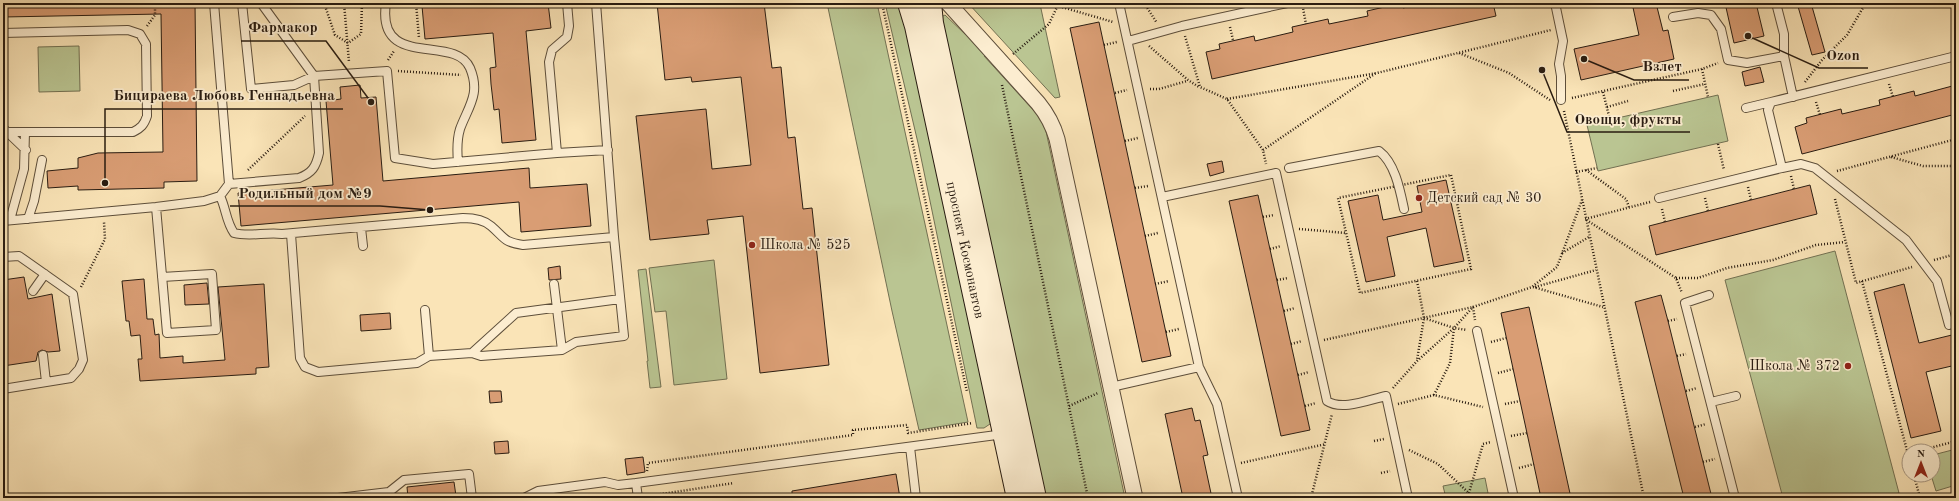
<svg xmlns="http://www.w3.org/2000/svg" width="1959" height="501" font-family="'Old Standard TT',serif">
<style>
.green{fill:#bac592;stroke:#727052}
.building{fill:#d99d74;stroke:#291c11}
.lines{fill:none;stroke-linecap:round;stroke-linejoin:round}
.lane-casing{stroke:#5d4e3a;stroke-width:10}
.street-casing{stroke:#5d4e3a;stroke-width:17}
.secondary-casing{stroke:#291c11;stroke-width:24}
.path{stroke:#291c11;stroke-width:2.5;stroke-dasharray:1 2;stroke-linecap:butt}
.lane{stroke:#fcedd0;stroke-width:8}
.street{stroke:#fcedd0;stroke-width:15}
.secondary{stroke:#fcedd0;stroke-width:22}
.poi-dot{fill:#8f2418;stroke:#fcedd0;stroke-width:1.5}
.labels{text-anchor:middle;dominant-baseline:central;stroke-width:3.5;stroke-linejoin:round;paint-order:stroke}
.poi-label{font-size:14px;fill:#291c11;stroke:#fcedd0;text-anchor:start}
.street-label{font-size:14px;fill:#291c11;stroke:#fcedd0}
.leader{fill:none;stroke:#291c11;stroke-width:1.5}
.callout-dot{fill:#291c11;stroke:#fcedd0;stroke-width:1.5}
.callout-label{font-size:15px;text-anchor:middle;font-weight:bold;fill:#291c11;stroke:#fcedd0;stroke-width:3.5;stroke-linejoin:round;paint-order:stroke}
</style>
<rect width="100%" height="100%" fill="#fae4b7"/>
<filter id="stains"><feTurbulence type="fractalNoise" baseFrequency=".005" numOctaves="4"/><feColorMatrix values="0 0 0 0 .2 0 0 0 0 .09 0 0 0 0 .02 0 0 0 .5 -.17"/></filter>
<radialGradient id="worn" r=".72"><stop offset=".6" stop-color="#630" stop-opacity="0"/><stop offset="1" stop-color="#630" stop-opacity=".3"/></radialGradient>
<path class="green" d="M827 3H877L968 422 919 430 892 311Z
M885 3H896L903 14 993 422 984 428H977L918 143Z
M968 3 1040 4 1060 97 1055 98Z
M945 15 986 54 984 56 1044 122 1125 498H1044L941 17Z
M79 46 80 91 39 92 38 47Z
M1718 95 1728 141 1598 171 1587 125Z
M1835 251 1899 493 1880 498H1783L1725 280Z
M714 260 727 379 674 385 666 311 655 312 649 268Z
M646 269 661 387 650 388 647 361H648L638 270Z
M1956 449V485L1936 491 1931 475H1933V455Z
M1485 478 1489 498H1446L1443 486Z"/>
<path class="building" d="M3 3H195L197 181 164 182V188L78 190V186L48 188 47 171 78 168V158L98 153 163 152 161 14 3 17Z
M442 3H548L551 28 526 31 536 140 502 143 499 109 494 110 491 84 490 68 496 67 493 33 425 39 422 6Z
M657 3H685V5L703 3H764L772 68 781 67 788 138 795 137 803 209 812 208 829 365 760 373 743 216 707 220 709 234 650 240 636 116 706 109 712 169 751 165 741 77 692 82 691 77 665 80Z
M1402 3 1403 8 1426 3H1493L1496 16 1212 79 1206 52 1220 49 1219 44 1254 36 1255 41 1293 32 1292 27 1328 19 1329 24 1368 16 1367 11Z
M1632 3H1656L1663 31 1668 30 1674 59 1581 80 1574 49 1639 35Z
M1725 3H1756L1764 36 1734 43Z
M1797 3H1811L1825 52 1812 55Z
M1099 22 1171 356 1142 362 1070 28Z
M1760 67 1764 82 1745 86 1742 72Z
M360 85 361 98 376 97 383 181 529 168 530 188 587 184 591 226 521 232 519 202 241 226 238 193 333 185 326 101 341 99 340 87Z
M1956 85V114L1802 154 1795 127 1807 123 1806 118 1841 109 1842 114 1880 105 1879 100 1914 91 1915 96Z
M1222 161 1224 172 1210 176 1207 164Z
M1446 180 1464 261 1434 267 1426 228 1387 237 1395 276 1366 282 1348 201 1378 195 1383 220 1422 212 1417 186Z
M1810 185 1817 214 1656 255 1649 226Z
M1258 195 1310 430 1281 436 1229 201Z
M560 266 561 279 549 280 548 268Z
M24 277 28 299 52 294 60 351 48 352 42 350 38 352 36 361 3 366V280Z
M144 279 147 319H153L155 335 159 334 160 358 183 356V363L225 360 218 287 264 284 269 367 256 368V374L140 381 138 359H142L140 335 131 336 129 321H126L122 281Z
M207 283 209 304 185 305 184 285Z
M1904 284 1919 343 1956 334V365L1926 372 1941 431 1911 438 1874 292Z
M1661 295 1668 321 1712 498H1684L1635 302Z
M1529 307 1571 498H1541L1501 313Z
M390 313 391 329 361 331 360 315Z
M489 391H501L502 402 490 403Z
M1192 408 1195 421 1200 420 1208 455 1203 456 1212 498H1183L1165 414Z
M508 441 509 453 495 454 494 442Z
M643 457 645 472 627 475 625 459Z
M896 474 900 498H792V491Z
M454 482 456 496 408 498 407 487Z"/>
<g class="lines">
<defs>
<path id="lane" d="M261 3 314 76 387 71 395 158 433 164 557 153 608 150
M386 3C376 71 455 33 470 68 481 94 468 107 460 129 457 139 457 151 458 162
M1119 3 1199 367 1217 404 1238 498
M1555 3 1563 41 1559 64 1561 76V100
M1776 3 1784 34V56L1793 97
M1673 17 1698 13 1711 15 1721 29 1728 60 1747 63 1784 56
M3 33 128 30 140 34 146 44 147 116C144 125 141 128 133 132H25
M1128 41 1182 26 1287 3
M1746 108 1771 102
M3 128 26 150
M9 132H25L24 169 10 220
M557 153 549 62 552 50 567 37 569 26 567 3
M1289 168 1379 151C1395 163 1400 190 1404 209
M1782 168 1801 164 1815 168 1906 240 1937 281 1949 325
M229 184 299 178C312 173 316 167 319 153L314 76 294 85 251 89 242 3
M220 196C226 208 226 222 234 233 249 237 266 232 282 234L463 218C473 218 483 219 491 226 505 238 503 242 523 245L614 237 596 3
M1162 197 1276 173 1327 401C1342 411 1368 400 1386 396L1408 498
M1659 198 1782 168 1768 110 1771 102 1956 56
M156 207 167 333 216 330 212 274 162 277
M28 219 34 201 42 160
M3 221 156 207 204 201 220 196 229 184 214 3
M361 228 363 246
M291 234 300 358 305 367 318 372 417 363 429 356
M3 257 19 256 73 294 83 360 79 369 71 378 3 389
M554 284 562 350
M33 291 45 274
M1709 295 1685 303 1735 498
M425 310 429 356 472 353 481 356 562 350 576 342 624 336 614 237
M1477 331 1514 498
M472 353 516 313 620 299
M43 355 46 382
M1111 387 1199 367
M1711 402 1736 396
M910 447 916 498
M636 483 638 498
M389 492 404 480 469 474 472 498
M338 498 389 492 391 498
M524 498 538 491 605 482 618 485 636 483 1004 434"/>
<path id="street" d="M948 3 1038 103C1047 114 1053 125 1057 139L1135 498"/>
<path id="secondary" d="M909 3 916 26 1018 498
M930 3 932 23 1035 498"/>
</defs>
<use href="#lane" class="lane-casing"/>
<use href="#street" class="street-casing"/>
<use href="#secondary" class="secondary-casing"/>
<path class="path" d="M324 3 335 35 348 43 361 34 362 3
M344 3 349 62
M416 3 419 38
M882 3 967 392
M1048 3 1113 22
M1144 3 1157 23
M1302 3 1306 24
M1380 3 1381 8
M1846 3 1864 6 1875 3
M1757 5 1765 4
M147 26 155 15V9
M1230 27 1233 40
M1185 36 1200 87 1227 99 1263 150 1266 164
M1104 45 1117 42
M1149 46 1188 80 1199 87
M1459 53 1509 73 1550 100
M1013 54 1049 24 1057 7
M388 60 394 51
M1702 69 1708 97
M398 71 461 75
M1805 82 1822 60 1847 35 1864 6
M1889 84 1893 97
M1002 85 1088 498
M1150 89H1159L1187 81
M1673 91 1705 84
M1603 92 1610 120
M1115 93 1127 90
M1572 98 1702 69 1718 63
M1227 99 1377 73 1551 30
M1816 102 1820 115
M1607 107 1628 101
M1564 111 1644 498
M1125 141 1138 138
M1718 144 1724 170
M1263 150 1376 73
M1891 157 1923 166H1956
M248 170 305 116
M1586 170 1626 199 1629 207
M1837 171 1956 139
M1576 172 1597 168
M1451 175 1471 269 1360 293 1338 198Z
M1791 176 1794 189
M1748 187 1751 200
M1135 188 1148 186
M1705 198 1708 211
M1835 199 1856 283 1912 267
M1650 202 1585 219 1676 278 1682 293
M1662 209 1665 222
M1263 217 1274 215
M1299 229 1346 233
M1145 236 1158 233
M1270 249 1281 246
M1562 253 1589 237
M1934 260 1956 254
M1676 278H1698L1727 268 1773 260 1816 245 1845 242
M1277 280 1288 278
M1417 281 1424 318 1417 360
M1862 281 1909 458
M1155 284 1169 281
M81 287 105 239 104 222
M1533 287 1603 307
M1535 287 1596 270
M1284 311 1295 308
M1424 318 1454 328 1467 330
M1668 321 1677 319
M1166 332 1179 329
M1324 340 1473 307 1475 320
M1491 342 1506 338
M1291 344 1302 341
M1677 356 1686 354
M1498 373 1513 369
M1298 375 1309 372
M1393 388 1417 361 1454 328 1473 307 1532 287 1557 267 1582 200
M1686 391 1697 388
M1434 395 1450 363 1454 328
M1398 404 1434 395 1483 407
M1505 404 1520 401
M1069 406 1098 393
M1305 406 1316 403
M1695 427 1706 424
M1511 436 1527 433
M1374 441 1384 439
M1409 450 1438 464 1474 498
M1919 451 1956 441
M1703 462 1715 459
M1241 463 1326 444
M1519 468 1534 464
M647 471 648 463 853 435V430L907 425 908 433 973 423
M1381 473 1390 471
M1914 475 1920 498
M1469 493 1483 444 1491 442
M648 496 734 483
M610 498 617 497
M1311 498 1332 414
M1525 498 1540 494
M1712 498 1723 495"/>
<use href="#lane" class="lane"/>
<use href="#street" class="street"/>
<use href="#secondary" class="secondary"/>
</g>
<g class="poi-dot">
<circle cx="1419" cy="198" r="4"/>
<circle cx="752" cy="245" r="4"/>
<circle cx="1848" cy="366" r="4"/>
</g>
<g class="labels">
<g class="poi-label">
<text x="1427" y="198">Детский сад № 30</text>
<text x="760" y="245">Школа № 525</text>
<text x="1840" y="366" text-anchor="end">Школа № 372</text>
</g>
<g class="street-label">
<text transform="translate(965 250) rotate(78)">проспект Космонавтов</text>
</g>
</g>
<path class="leader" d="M371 102L326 41H241M1748 36L1819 68H1868M1584 59L1634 80H1689M105 183L105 109H343M1542 70L1567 132H1690M430 210L380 206H230"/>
<g class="callout-dot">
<circle cx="371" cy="102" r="4"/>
<circle cx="1748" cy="36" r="4"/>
<circle cx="1584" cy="59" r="4"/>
<circle cx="105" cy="183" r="4"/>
<circle cx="1542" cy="70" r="4"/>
<circle cx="430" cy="210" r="4"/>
</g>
<g class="callout-label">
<text x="283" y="32">Фармакор</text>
<text x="1843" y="60">Ozon</text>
<text x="1662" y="71">Взлет</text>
<text x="224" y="100">Бицираева Любовь Геннадьевна</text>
<text x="1628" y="124">Овощи, фрукты</text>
<text x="305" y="198">Родильный дом №9</text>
</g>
<rect width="1959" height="501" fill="none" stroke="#fae4b7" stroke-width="16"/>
<rect x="4" y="4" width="1951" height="493" fill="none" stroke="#291c11" stroke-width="2"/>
<rect x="8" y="8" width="1943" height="485" fill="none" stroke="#291c11"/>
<g transform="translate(1921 463)"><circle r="19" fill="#fcedd0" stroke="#a89984"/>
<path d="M0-3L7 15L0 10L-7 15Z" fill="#8f2418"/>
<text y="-6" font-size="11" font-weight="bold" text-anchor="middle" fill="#291c11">N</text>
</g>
<rect width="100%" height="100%" filter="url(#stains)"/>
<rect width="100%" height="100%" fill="url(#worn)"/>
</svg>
